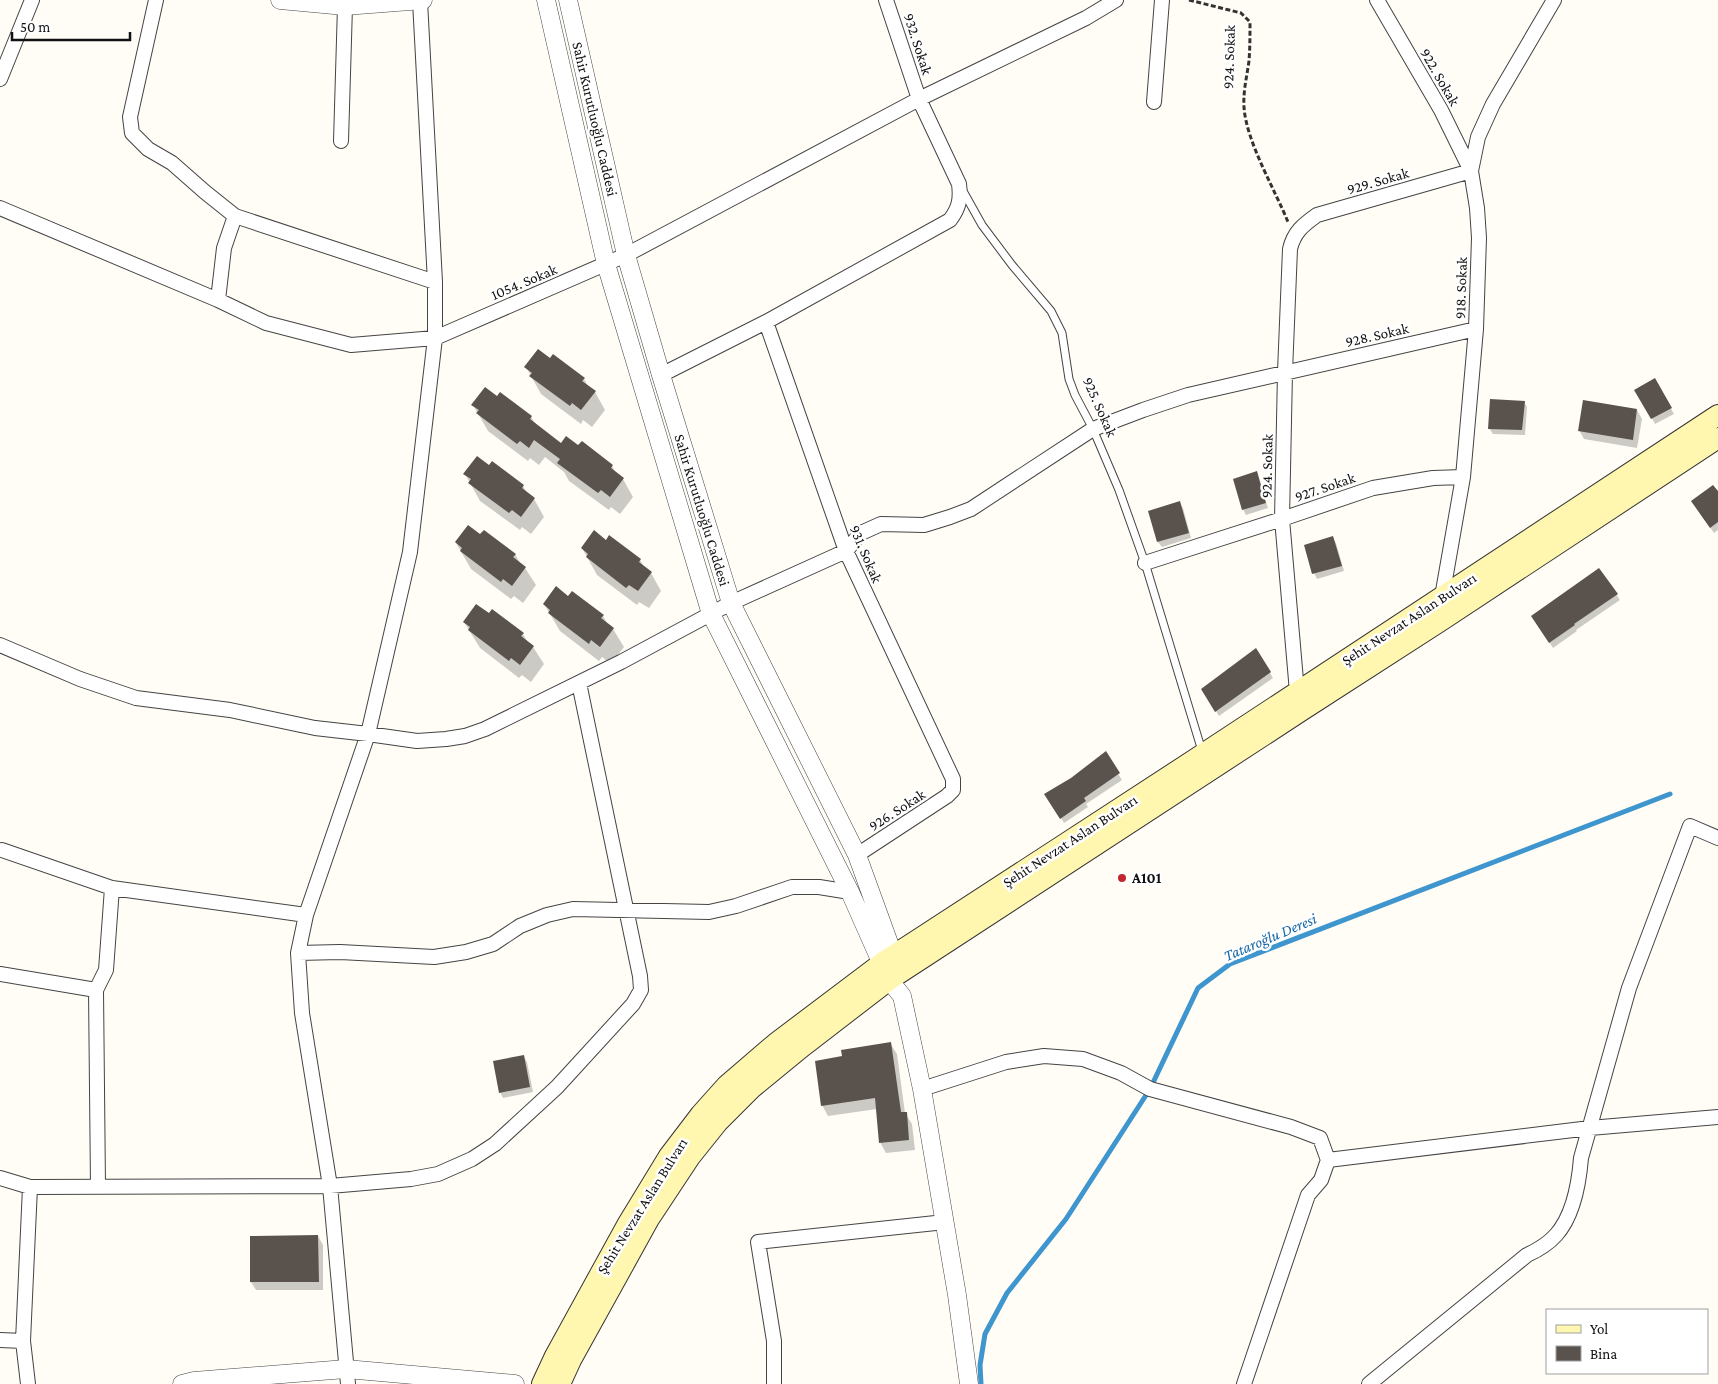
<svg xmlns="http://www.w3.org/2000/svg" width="1718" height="1384" font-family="'Crimson Pro',serif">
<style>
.shadow{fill:#0003}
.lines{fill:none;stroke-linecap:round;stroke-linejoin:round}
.stream{stroke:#3f96cf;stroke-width:5}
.building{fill:#5a524d}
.service-casing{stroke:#444;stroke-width:9}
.minor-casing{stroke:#444;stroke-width:16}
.tertiary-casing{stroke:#444;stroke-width:19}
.secondary-casing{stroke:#333;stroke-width:22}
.path{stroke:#333;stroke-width:3;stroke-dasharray:5 2.5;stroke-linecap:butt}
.service{stroke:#fff;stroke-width:7}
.minor{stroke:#fff;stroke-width:14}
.tertiary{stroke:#fff;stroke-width:18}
.secondary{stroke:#fff6b0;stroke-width:20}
.poi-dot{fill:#c4262e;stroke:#fff;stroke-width:2}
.labels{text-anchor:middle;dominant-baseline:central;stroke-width:5;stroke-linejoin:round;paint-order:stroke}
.street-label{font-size:15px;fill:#111;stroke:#fff}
.poi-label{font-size:15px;font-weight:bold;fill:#111;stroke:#fff;text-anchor:start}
.water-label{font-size:16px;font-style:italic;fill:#1768a6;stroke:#fff}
</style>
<rect width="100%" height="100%" fill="#fffdf5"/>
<path class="shadow" d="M526 367 584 379 589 388 595 392 605 410 592 427 583 420 581 424 541 394Z
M1654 380 1674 414 1655 424 1636 390Z
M497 398 531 417 536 425 561 444 578 447 612 466 617 475 623 479 633 497 620 514 611 507 609 510 569 481 564 472 545 457 539 465 530 458 528 461 488 431 473 405Z
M1524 402 1527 407 1525 435 1493 434 1489 428Z
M1637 410 1642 419 1637 448 1584 439 1579 430Z
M489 467 523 486 528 495 534 499 544 517 531 534 522 527 520 530 480 501 465 474Z
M1256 472 1268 508 1246 515 1243 509Z
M1718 494V530L1714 533 1696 507Z
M1180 503 1183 508 1191 538 1162 547 1158 542Z
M610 537 640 560 645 569 651 573 661 591 649 608 639 602 637 605 597 575 582 548 607 541Z
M1333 538 1336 543 1344 571 1317 579 1314 573Z
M456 543 515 554 520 563 525 568 536 585 523 603 514 596 511 599 471 569Z
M1599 569 1620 600 1576 630 1577 631 1553 648 1536 622Z
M569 597 603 616 608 625 613 629 624 647 611 664 602 657 599 661 560 631 544 604Z
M464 622 523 634 528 643 533 647 544 664 531 682 522 675 519 678 480 648Z
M1256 650 1273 678 1219 716 1206 695Z
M1105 753 1122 780 1086 804 1088 807 1064 823 1046 794 1071 779Z
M890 1043 897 1054 905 1113 912 1124 915 1150 886 1153 880 1142 877 1109 828 1116 822 1105Z
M524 1057 527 1062 533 1092 503 1098 500 1092Z
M318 1236 323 1245V1290H256L251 1282Z"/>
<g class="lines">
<path class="stream" d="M981 1384 980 1365 985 1334 1007 1293 1066 1219 1150 1089 1198 988 1230 964 1670 794"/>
</g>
<path class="building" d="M538 349 550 358 553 354 585 378 582 381 596 391 581 410 572 403 570 406 529 376 532 373 524 367Z
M1655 378 1672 408 1651 419 1634 390Z
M485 387 497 396 500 392 532 416 530 419 561 443 566 436 578 445 582 441 613 465 611 468 624 478 610 497 601 490 598 493 557 463 560 459 534 440 529 448 520 441 517 444 476 413 479 410 471 405Z
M1490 399 1525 401 1522 430 1488 429Z
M1583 400 1637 409 1633 440 1578 431Z
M477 456 489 465 492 461 524 485 522 488 535 498 521 517 512 510 509 513 468 483 471 479 463 474Z
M1257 471 1266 503 1242 510 1233 479Z
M1713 485 1718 491V522L1710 528 1691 501Z
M1180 501 1189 533 1157 542 1148 511Z
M468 525 480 534 484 530 516 554 513 557 526 567 512 586 503 579 501 582 460 551 462 548 455 542Z
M594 530 606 540 609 535 641 559 639 562 652 572 638 591 629 585 626 588 586 557 588 554 581 548Z
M1333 536 1342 566 1312 574 1304 545Z
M1599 568 1618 594 1574 624 1575 625 1549 643 1531 616Z
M556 586 568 596 572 591 604 615 601 618 614 628 600 647 591 640 589 644 548 613 550 610 543 604Z
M476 604 489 613 492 609 524 633 521 636 534 646 520 665 511 658 509 661 468 630 470 627 463 622Z
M1256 648 1271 672 1215 712 1201 689Z
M1106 751 1120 773 1084 798 1086 801 1060 819 1044 794 1071 778Z
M891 1042 901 1112H907L909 1140 879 1143 875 1098 821 1106 815 1061 842 1056 841 1050Z
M524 1055 530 1087 499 1093 493 1061Z
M318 1235 319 1282H250V1236Z"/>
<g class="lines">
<defs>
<path id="service" d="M963 191 982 225 1012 265 1051 311 1062 333 1069 379 1075 395 1093 429 1119 490 1145 563 1202 751"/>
<path id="minor" d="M156 0 130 117 132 133 148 149 172 163 205 192 235 216 435 282
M0 79 32 0
M1154 102 1162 0
M341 141 345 6
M0 208 218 300 266 323 351 345 435 338 626 255 919 99 1086 18 1116 0
M218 300 224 248 235 216
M766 322 846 551 953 779V790L947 796 857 855
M661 375 766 322 950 220C959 208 961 199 959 184L919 99 886 0
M1145 563 1282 519 1373 488 1433 478 1463 477
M1442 597 1463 477 1476 329 1479 238 1477 208 1471 171 1478 137 1493 104 1554 0
M0 645 80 679 136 698 230 710 315 728 368 734 417 741 446 739 465 736 485 729 621 662 731 603 846 551 861 533 881 524 924 525 950 517 971 509 1093 429 1143 410 1188 395 1476 329
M1297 692 1282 519 1285 372 1290 249C1294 232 1303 225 1317 215L1471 171 1441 110 1377 0
M2 850 112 888 306 915
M298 953 340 952 434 957 466 952 493 944 520 926 547 915 573 909 709 912 736 906 792 887H819L850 892
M0 974 96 990 98 1187
M96 990 106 970 112 888
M922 1089 1006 1062 1044 1056 1083 1059 1121 1073 1150 1089 1291 1127 1320 1138 1328 1160 1321 1180 1308 1195 1244 1384
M1328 1160 1590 1128 1718 1117
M0 1178 30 1187 330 1186 411 1179 438 1174 472 1159 495 1144 557 1087 633 1004 641 990 640 976 579 683
M0 1340 23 1341
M28 1384 23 1341 30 1187
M348 1384 330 1186 302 1013 298 953 306 915 368 734 410 552 435 338V282L420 1
M774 1384V1341L758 1242 945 1222
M1369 1384 1527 1255C1538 1250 1548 1244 1556 1235 1573 1216 1579 1183 1581 1158L1629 988 1690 826 1718 838"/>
<path id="tertiary" d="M280 0 345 6 423 0
M546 0 606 264 711 614 850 892 889 980 902 996 922 1089 957 1295 969 1384
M568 0 626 255 661 375 731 603 857 855 898 968
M182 1384 194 1381 346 1369 515 1384"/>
<path id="secondary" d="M542 1384 555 1356 627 1225 669 1156 701 1114 727 1085 776 1043 882 963 1203 754 1718 415
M560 1384 571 1360 649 1219 690 1157 718 1122 752 1088 802 1047 889 980 1301 711 1442 620 1718 438"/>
</defs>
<use href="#service" class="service-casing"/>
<use href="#minor" class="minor-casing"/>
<use href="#tertiary" class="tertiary-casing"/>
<use href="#secondary" class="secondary-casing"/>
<path class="path" d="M1189 0 1241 13 1250 22C1250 35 1250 48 1249 61 1247 76 1243 91 1244 107 1246 141 1275 190 1288 222"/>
<use href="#service" class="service"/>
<use href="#minor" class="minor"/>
<use href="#tertiary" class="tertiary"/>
<use href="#secondary" class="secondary"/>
</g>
<circle class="poi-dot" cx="1122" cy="878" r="5"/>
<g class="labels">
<g class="street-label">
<text transform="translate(918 44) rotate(72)">932. Sokak</text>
<text transform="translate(1229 57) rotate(-88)">924. Sokak</text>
<text transform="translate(1440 77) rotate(60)">922. Sokak</text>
<text transform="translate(595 119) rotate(77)">Sahir Kurutluoğlu Caddesi</text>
<text transform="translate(1378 181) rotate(-16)">929. Sokak</text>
<text transform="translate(524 282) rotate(-23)">1054. Sokak</text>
<text transform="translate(1461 288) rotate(-88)">918. Sokak</text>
<text transform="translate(1377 335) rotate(-13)">928. Sokak</text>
<text transform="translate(1100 407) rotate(66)">925. Sokak</text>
<text transform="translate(1267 466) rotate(-89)">924. Sokak</text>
<text transform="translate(1325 487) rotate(-19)">927. Sokak</text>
<text transform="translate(702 510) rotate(73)">Sahir Kurutluoğlu Caddesi</text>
<text transform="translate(866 554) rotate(67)">931. Sokak</text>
<text transform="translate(1409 619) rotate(-33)">Şehit Nevzat Aslan Bulvarı</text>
<text transform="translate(897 810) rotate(-33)">926. Sokak</text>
<text transform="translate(1070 841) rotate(-33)">Şehit Nevzat Aslan Bulvarı</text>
<text transform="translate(642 1206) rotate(-58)">Şehit Nevzat Aslan Bulvarı</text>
</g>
<g class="poi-label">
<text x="1132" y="878">A101</text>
</g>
<g class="water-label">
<text transform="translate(1270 937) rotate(-23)">Tataroğlu Deresi</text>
</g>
</g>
<rect x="1546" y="1309" width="162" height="65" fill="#ffffff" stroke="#a0a0a0"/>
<rect x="1556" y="1325" width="25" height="8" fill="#fff6b0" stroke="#a0a0a0"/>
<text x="1590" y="1334" font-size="15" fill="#111111">Yol</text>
<rect x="1556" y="1346" width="25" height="15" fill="#5a524d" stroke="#a0a0a0"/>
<text x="1590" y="1359" font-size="15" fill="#111111">Bina</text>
<path d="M12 32v8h118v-8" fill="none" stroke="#111111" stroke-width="2.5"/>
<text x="20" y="32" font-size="15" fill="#111111" stroke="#ffffff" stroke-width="4" paint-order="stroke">50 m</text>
</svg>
